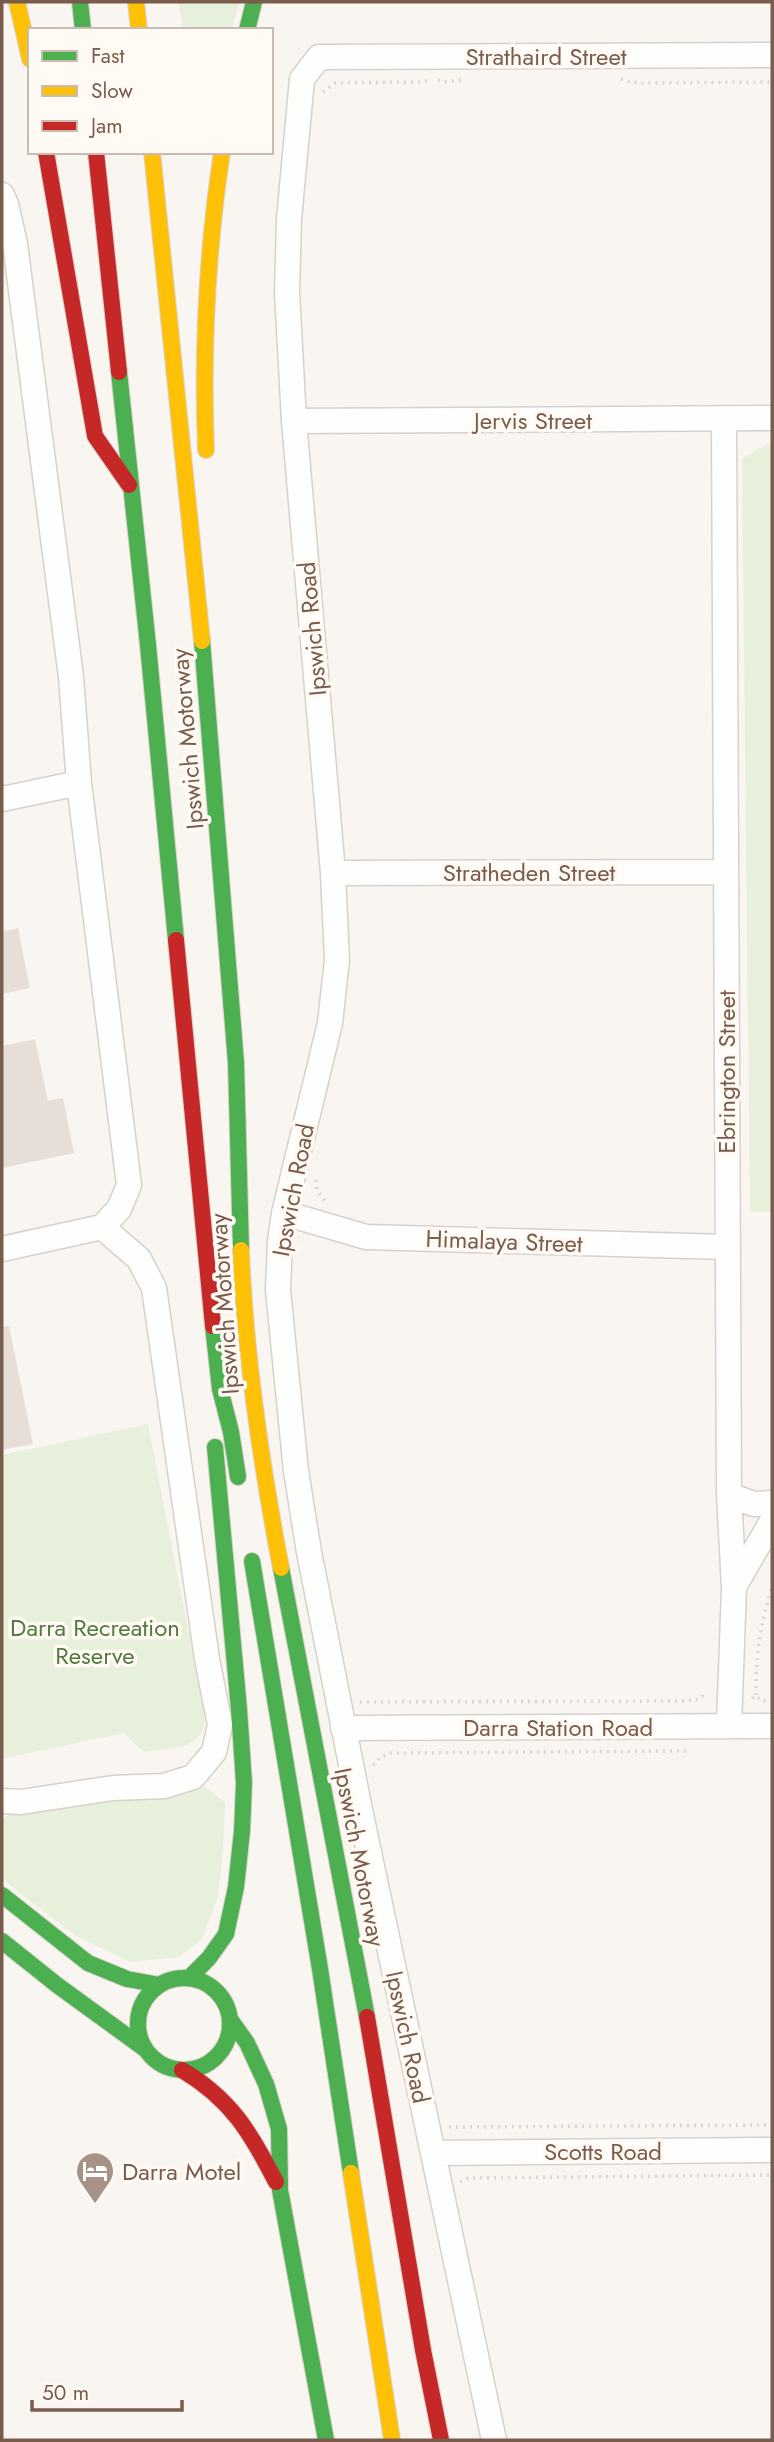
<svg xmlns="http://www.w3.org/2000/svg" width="774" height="2442" font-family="Jost,sans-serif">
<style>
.green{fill:#e7f0db}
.building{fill:#e6ded7}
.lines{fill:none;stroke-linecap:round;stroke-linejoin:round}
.street-casing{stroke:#d7d1cb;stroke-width:27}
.fast-casing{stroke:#d9d2cb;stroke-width:18}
.slow-casing{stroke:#d9d2cb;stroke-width:18}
.jam-casing{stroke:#d9d2cb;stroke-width:18}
.path{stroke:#dcd5d0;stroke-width:3.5;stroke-dasharray:2 5;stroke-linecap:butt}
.street{stroke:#fefefd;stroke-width:24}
.fast{stroke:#4caf50;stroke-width:16}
.slow{stroke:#ffc107;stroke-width:16}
.jam{stroke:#c62828;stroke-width:16}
.labels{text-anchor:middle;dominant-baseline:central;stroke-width:7;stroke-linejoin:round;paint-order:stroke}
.street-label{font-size:24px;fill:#7a5c4d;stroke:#fffaf3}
.park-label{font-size:24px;fill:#537a41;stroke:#fffaf3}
.poi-label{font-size:24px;fill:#7a5c4d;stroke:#fffaf3;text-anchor:start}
</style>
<rect width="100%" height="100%" fill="#f9f5f0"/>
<path class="green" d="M179 2H240L231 30H183Z
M767 444 772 445V1212H750L742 459Z
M148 1424 205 1717C205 1750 169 1748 144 1752L123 1733 2 1759V1455Z
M204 1786 225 1803 223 1848 218 1897 202 1939 179 1957 130 1962 76 1936 2 1879V1821L8 1815 107 1797 150 1798 182 1794Z"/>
<path class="building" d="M18 928 30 988 2 994V932Z
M35 1039 48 1101 63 1098 74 1153 2 1168V1046Z
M9 1326 33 1444 2 1450V1327Z"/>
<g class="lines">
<defs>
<path id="street" d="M2 195 6 204 15 244 71 677 79 783 129 1185 119 1209 102 1227
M724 419 729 1495 734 1587 729 1726
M294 421 772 418
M2 799 79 783
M333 873 725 872
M284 1213 366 1237 727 1247
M2 1249 102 1227
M729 1495 754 1504 772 1503
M734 1587 772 1521
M343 1728 772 1726
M2 1801 21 1802 113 1788 164 1786 193 1777 214 1752 220 1725 207 1659 154 1288 139 1259 102 1227
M433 2153 772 2150
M494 2440 360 1810 309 1552 296 1471 278 1290 280 1240 284 1213 330 1023 337 960 333 873 294 421 287 292 289 219 302 79 319 57 772 55"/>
<path id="fast" d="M80 2 83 30
M247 30 254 2
M119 372 148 645 176 940
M202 641 236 1063 241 1250
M213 1326 220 1389 231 1432 238 1477
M252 1561 320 1969 351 2173
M281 1568 367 2017
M2 1895 88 1963 127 1979 160 1985
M2 1941 57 1985 145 2049
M189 1978 209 1958 226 1934 236 1887 242 1831 244 1783 239 1709 215 1447
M138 2024a46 46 0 1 1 92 0a46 46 0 1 1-92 0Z
M230 2019 247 2043 266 2084 279 2129 280 2190 326 2440"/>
<path id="slow" d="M17 2 30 59
M136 2 139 30
M152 152 202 641
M206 450C202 350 207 251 222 152
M241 1250C245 1357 261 1463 281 1568
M351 2173 392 2440"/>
<path id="jam" d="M46 152 95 436 129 485
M96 152 119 372
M176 940 213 1326
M367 2017 423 2350 441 2440
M182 2070C231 2099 251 2133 276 2182"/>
</defs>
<use href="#street" class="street-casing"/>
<use href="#fast" class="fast-casing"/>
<use href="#slow" class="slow-casing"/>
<use href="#jam" class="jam-casing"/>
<path class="path" d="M621 79 630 82 643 83 772 82
M438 80 447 82 461 80
M323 92 335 83 422 82 431 80
M316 1180 317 1190 325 1201
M756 1695C755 1659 761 1621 772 1587
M752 1698 756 1696 762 1701H772
M360 1702 687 1701 699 1699 702 1696 707 1700
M373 1765 381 1757 391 1753 687 1751
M449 2127 772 2125
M460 2182 468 2178 772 2175"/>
<use href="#street" class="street"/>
<use href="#fast" class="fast"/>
<use href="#slow" class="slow"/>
<use href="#jam" class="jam"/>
</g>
<defs>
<symbol id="hotel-pin" viewBox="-11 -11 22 30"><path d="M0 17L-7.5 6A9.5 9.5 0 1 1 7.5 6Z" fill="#a69286" stroke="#fffaf3"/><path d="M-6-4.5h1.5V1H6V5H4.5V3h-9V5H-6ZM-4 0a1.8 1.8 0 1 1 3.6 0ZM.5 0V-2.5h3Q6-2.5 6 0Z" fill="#fff"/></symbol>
</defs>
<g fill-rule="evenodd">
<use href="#hotel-pin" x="73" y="2149" width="44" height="60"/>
</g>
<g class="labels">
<g class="street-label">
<text x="546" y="56">Strathaird Street</text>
<text x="533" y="420">Jervis Street</text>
<text transform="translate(312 629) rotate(-95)">Ipswich Road</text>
<text transform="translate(187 739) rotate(-95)">Ipswich Motorway</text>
<text x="529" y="872">Stratheden Street</text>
<text transform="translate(726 1072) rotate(-90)">Ebrington Street</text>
<text transform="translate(293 1190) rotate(-79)">Ipswich Road</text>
<text transform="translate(504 1241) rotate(2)">Himalaya Street</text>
<text transform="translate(224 1304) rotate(-94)">Ipswich Motorway</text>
<text x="558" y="1727">Darra Station Road</text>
<text transform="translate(360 1857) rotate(79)">Ipswich Motorway</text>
<text transform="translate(408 2037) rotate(78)">Ipswich Road</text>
<text x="603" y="2151">Scotts Road</text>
</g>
<g class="park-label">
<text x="95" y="1627">Darra Recreation<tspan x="95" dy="28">Reserve</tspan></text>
</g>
<g class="poi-label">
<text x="122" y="2171">Darra Motel</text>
</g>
</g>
<rect width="774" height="2442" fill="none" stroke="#7a5c4d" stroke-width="7"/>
<rect x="28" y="28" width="245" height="126" fill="#fffaf3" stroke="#cabbb1" stroke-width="2"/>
<rect x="42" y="51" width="35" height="10" fill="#4caf50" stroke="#cabbb1" stroke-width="2"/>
<text x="91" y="63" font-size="21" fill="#7a5c4d">Fast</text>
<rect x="42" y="86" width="35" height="10" fill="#ffc107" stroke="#cabbb1" stroke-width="2"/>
<text x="91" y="98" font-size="21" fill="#7a5c4d">Slow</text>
<rect x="42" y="121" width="35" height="10" fill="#c62828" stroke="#cabbb1" stroke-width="2"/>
<text x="91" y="133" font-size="21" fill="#7a5c4d">Jam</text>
<path d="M32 2400v10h150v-10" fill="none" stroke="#7a5c4d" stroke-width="3.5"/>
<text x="42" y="2400" font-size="21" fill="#7a5c4d" stroke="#fffaf3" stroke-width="5" paint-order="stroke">50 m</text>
</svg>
